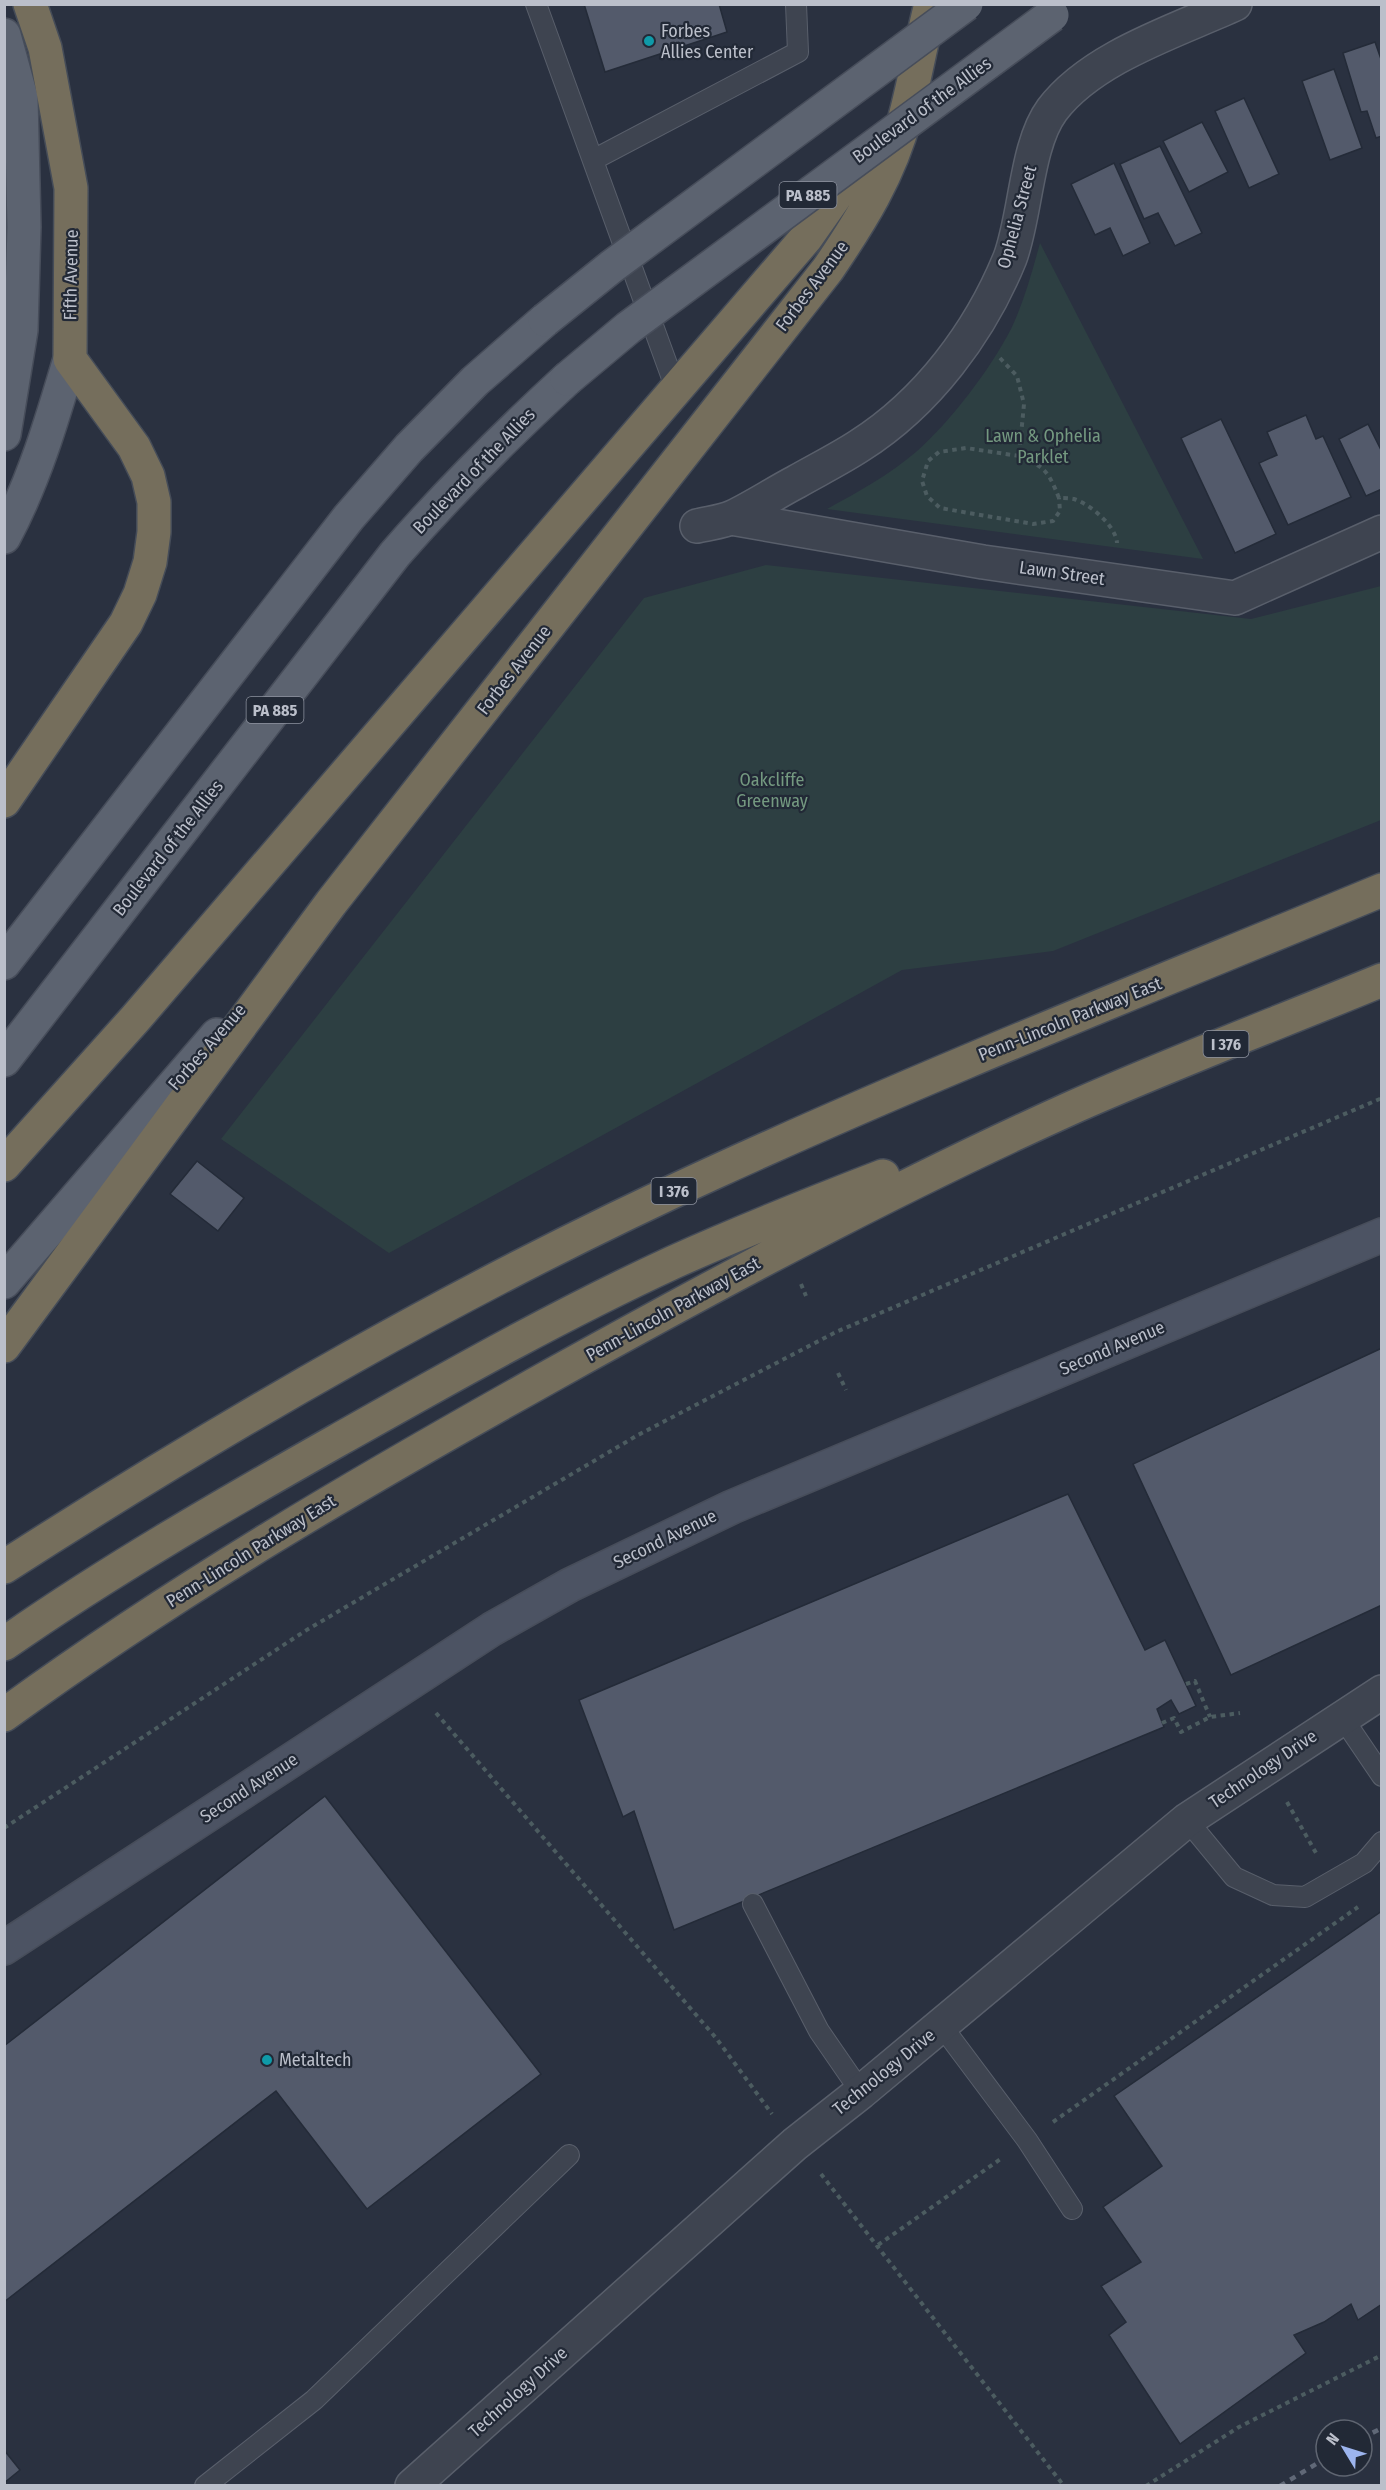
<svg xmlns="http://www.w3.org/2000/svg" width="1386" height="2490" font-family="'Fira Sans Condensed',sans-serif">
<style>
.green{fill:#2d3f42}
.building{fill:#535a6b;stroke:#242b38;stroke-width:1.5}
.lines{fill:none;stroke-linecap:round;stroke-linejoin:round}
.lane-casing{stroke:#595f6b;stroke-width:22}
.street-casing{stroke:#595f6b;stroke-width:36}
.secondary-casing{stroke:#474d5a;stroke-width:36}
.primary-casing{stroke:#474d5a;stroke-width:36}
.highway-casing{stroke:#454c58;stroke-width:36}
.path{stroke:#4c5c60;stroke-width:4;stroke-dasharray:4.5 4.5;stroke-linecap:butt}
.lane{stroke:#3e4450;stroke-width:20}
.street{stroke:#3e4450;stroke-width:33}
.secondary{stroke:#4c5363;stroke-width:33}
.primary{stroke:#5c6370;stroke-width:33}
.highway{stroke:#756e5c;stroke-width:33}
.rail{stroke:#606877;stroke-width:4.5;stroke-dasharray:6 6;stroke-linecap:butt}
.primary-bridge-casing{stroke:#474d5a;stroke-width:36;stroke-linecap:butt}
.primary-bridge{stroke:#5c6370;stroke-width:33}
.culture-dot{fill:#0f9aa8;stroke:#222936;stroke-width:2}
.labels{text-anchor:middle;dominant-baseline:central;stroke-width:4.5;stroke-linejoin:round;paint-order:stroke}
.shield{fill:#222936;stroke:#8d929e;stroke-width:1.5}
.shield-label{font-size:16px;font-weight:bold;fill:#bbbfca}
.poi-label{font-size:18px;fill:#bbbfca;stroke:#222936;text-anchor:start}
.street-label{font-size:18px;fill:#bbbfca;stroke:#222936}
.park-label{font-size:18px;fill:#749980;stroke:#222936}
</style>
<rect width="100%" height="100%" fill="#2a3140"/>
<path class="green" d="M1040 243 1203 559 827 509C858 492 889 475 916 452 950 422 990 370 1011 329 1024 302 1032 272 1040 243Z
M766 565 1251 619 1381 586V820L1053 951 902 970 389 1253 221 1139 644 598Z"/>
<path class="building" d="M584 4H719L727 32 605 72Z
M1375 42 1382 62V136L1376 138 1367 111 1361 112 1343 53Z
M1334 69 1362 148 1330 160 1302 81Z
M1244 98 1279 174 1249 188 1215 111Z
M1202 122 1228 172 1189 192 1163 141Z
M1160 146 1202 233 1175 246 1158 213 1144 219 1120 164Z
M1114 163 1150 243 1123 256 1110 228 1095 235 1071 184Z
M1306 415 1316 439 1323 436 1351 497 1288 525 1259 463 1277 455 1267 432Z
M1221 419 1276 534 1235 553 1181 438Z
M1368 424 1382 452V489L1366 496 1339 439Z
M197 1161 244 1198 218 1231 170 1194Z
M1382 1348V1605L1231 1675 1133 1464Z
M1068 1494 1145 1650 1165 1640 1196 1706 1179 1714 1171 1700 1157 1709 1164 1727 674 1930 634 1811 623 1817 579 1700Z
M325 1796 541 2074 367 2209 276 2091 4 2302V2046Z
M1382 1911V2304L1358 2320 1351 2304 1324 2322 1294 2335 1306 2353 1180 2444 1109 2335 1126 2322 1101 2286 1141 2262 1103 2207 1162 2166 1114 2096Z
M4 2450 20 2470 4 2483Z"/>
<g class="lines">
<defs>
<path id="lane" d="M536 4 676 389
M593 160 798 52 796 4
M1342 1717 1382 1776
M1187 1820 1234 1877 1273 1895 1305 1897 1364 1863 1382 1842
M753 1904 819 2031 861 2092
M941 2025 1027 2140 1072 2209
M205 2486 314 2400 569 2155"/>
<path id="street" d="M731 518 983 562 1235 598 1382 532
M697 526C709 523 722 522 733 517 754 507 775 493 796 482 817 470 839 459 859 446 927 403 980 332 1010 258 1026 215 1026 145 1052 110 1092 57 1176 31 1235 4
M412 2486 795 2144 861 2092 1187 1820 1382 1692"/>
<path id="secondary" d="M4 1948 492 1629 570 1585 732 1507 1382 1235"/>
<path id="primary" d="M4 35 21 97 24 227 21 330 4 434
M4 537C34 481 52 420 70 359
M4 963 349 517 409 448 475 381 545 320
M4 1060 395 554C449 492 506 435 567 379
M4 1282 217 1035"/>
<path id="highway" d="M4 801 126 623 140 594 150 562 154 532V502L148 476 134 447 70 359 71 188 45 48 30 4
M4 1165 135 1019 806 238 865 154
M4 1346 331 903 828 269C860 222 891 173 905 117 915 80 921 42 931 4
M4 1567C232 1421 467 1285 713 1173 933 1072 1158 983 1382 890
M4 1644C110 1570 225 1504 338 1440 448 1378 559 1315 674 1262 743 1231 813 1203 883 1176
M4 1715C178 1588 364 1480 552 1375 721 1281 892 1189 1069 1109 1172 1063 1278 1023 1382 980"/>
</defs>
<use href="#lane" class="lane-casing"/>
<use href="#street" class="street-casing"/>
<use href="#secondary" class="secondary-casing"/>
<use href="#primary" class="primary-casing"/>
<use href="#highway" class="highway-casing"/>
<path class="path" d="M1000 358 1017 376 1024 404 1019 456C1045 466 1049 473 1059 498 1063 498 1069 498 1074 499 1090 504 1116 526 1117 543
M1019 456 966 448 939 452 928 461 922 481 927 496 940 508 1033 524 1053 521 1060 511 1059 498
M801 1284 806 1296
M838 1373 846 1390
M1186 1684 1195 1681 1210 1717
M436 1713 716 2038 772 2114
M1162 1723 1174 1718 1181 1732 1210 1717 1240 1713
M1287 1802 1316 1853
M4 1828 305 1631 638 1435 836 1332 1382 1098
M1053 2122 1358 1907
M821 2174 1064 2486
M878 2245 1002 2158
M1146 2486 1239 2427 1382 2355"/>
<use href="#lane" class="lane"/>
<use href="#street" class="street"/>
<use href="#secondary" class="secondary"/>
<use href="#primary" class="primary"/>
<use href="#highway" class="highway"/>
<path class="rail" d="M1362 2438 1382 2428
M1280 2486 1326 2458"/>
<defs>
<path id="primary-bridge" d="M545 320 611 267 966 4
M567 379 628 328 1052 15"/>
</defs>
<use href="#primary-bridge" class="primary-bridge-casing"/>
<use href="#primary-bridge" class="primary-bridge"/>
</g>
<g class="culture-dot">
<circle cx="649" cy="41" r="6"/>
<circle cx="267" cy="2060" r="6"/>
</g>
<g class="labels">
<g class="shield">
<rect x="779.5" y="182" width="57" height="26" rx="4.5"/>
<rect x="246.5" y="697" width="57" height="26" rx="4.5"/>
<rect x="1203.5" y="1031" width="45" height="26" rx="4.5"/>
<rect x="651.5" y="1178" width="45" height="26" rx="4.5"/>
</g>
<g class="shield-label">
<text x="808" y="195">PA 885</text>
<text x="275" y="710">PA 885</text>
<text x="1226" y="1044">I 376</text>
<text x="674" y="1191">I 376</text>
</g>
<g class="poi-label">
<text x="661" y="31">Forbes<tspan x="661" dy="21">Allies Center</tspan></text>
<text x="279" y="2060">Metaltech</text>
</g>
<g class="street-label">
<text transform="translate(922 110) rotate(-36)">Boulevard of the Allies</text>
<text transform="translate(1017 217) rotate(-75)">Ophelia Street</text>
<text transform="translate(71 275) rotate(-89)">Fifth Avenue</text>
<text transform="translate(812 286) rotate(-53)">Forbes Avenue</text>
<text transform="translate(474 471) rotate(-46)">Boulevard of the Allies</text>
<text transform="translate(1062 573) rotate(8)">Lawn Street</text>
<text transform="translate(514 670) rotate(-52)">Forbes Avenue</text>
<text transform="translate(168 848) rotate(-52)">Boulevard of the Allies</text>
<text transform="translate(1070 1019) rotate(-22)">Penn-Lincoln Parkway East</text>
<text transform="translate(207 1047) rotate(-49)">Forbes Avenue</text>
<text transform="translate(673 1309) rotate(-29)">Penn-Lincoln Parkway East</text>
<text transform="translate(1112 1348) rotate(-23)">Second Avenue</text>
<text transform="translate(665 1539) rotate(-26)">Second Avenue</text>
<text transform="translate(251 1551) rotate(-32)">Penn-Lincoln Parkway East</text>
<text transform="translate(1263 1769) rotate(-34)">Technology Drive</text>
<text transform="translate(249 1788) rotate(-33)">Second Avenue</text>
<text transform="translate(884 2072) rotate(-39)">Technology Drive</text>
<text transform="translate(518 2392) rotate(-42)">Technology Drive</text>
</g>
<g class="park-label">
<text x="1043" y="436">Lawn &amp; Ophelia<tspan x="1043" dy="21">Parklet</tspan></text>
<text x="772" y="780">Oakcliffe<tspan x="772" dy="21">Greenway</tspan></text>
</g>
</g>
<rect width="1386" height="2490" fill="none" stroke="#bbbfca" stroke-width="12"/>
<g transform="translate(1344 2448) rotate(308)"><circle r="28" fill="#222936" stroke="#5f6571" stroke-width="1.5"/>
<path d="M0-4.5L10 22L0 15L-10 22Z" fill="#9cb4ee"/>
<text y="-9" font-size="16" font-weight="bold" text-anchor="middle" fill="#bbbfca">N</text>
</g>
</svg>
